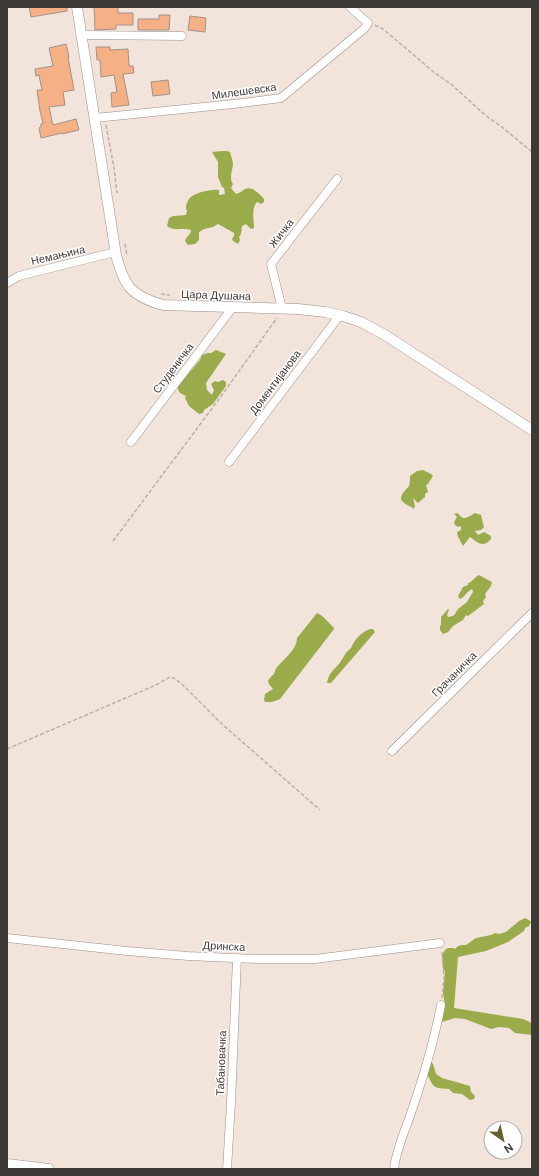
<svg xmlns="http://www.w3.org/2000/svg" width="539" height="1176" font-family="'DM Sans',sans-serif">
<style>
.forest{fill:#9aab4b}
.building{fill:#f5b086;stroke:#a0928a}
.lines{fill:none;stroke-linecap:round;stroke-linejoin:round}
.minor-casing{stroke:#9c8e86;stroke-width:9}
.tertiary-casing{stroke:#9c8e86;stroke-width:11}
.path{stroke:#bcb0a9;stroke-width:1.5;stroke-dasharray:4 2;stroke-linecap:butt}
.minor{stroke:#fff;stroke-width:8}
.tertiary{stroke:#fff;stroke-width:10}
.labels{text-anchor:middle;dominant-baseline:central;stroke-width:3;stroke-linejoin:round;paint-order:stroke}
.street-label{font-size:11px;fill:#403a37;stroke:#fff}
</style>
<rect width="100%" height="100%" fill="#f2e3db"/>
<path class="forest" d="M222 151H227L230 152C231 156 233 161 233 165 232 171 229 179 233 184L231 188 236 194C240 193 242 191 245 189 252 186 260 194 264 199V202L261 204 257 202C251 208 254 220 254 228L251 229 246 224 242 226 241 234 239 237 240 240 238 244 233 241 232 239 234 236V233L218 224 213 227 204 229 199 232V240L195 244 188 245 185 241C186 237 191 234 191 230 182 227 174 232 167 226L169 218 173 216 186 215 187 211 186 208C186 205 187 202 189 199 193 193 211 189 219 190V195L225 194 224 188 222 187 218 177V162L212 152Z
M216 350 226 354 206 383 207 390 212 395 214 390 211 384 215 381 218 382 223 380 226 382V386L213 404 204 410 203 413 199 414 189 406 185 398 186 396 180 393 178 390V386L200 360 202 355 208 353H211Z
M423 470 431 474 433 476 428 484 426 485 428 492 425 494V497L418 503 413 498 415 506 414 509C410 506 406 505 403 502 397 497 406 490 409 486 410 483 410 480 410 476L417 471Z
M457 513C459 514 460 515 461 517 466 520 471 515 475 513L481 515 484 527 481 530 475 531 478 535 484 532 491 536V539C483 548 478 543 470 537L463 546C461 542 457 536 457 532L461 530V527L460 526 458 527 455 525 454 522 457 517 454 514Z
M479 575 492 582 491 586 485 594 486 597 483 601 484 604 468 616 466 615 463 620 453 626 448 632 443 634 440 630V627L441 624V617L448 609 449 610 447 615 448 617 453 616 455 614 458 609 467 602 473 592 472 589C467 591 465 597 460 599L458 596 463 587 468 585V583C473 582 474 577 479 575Z
M317 613C324 616 328 622 334 628V629L280 699 272 702H265L264 700 265 694 273 689C271 686 269 685 268 681 269 678 272 676 274 674 275 671 276 667 279 665 285 658 297 649 297 638Z
M370 629H373L375 632 331 683H327C328 675 333 670 339 664 343 659 345 652 351 648 355 639 360 633 370 629Z
M525 918 529 920 531 922 529 926 525 928 524 931 508 942 486 951 458 957 454 1008 523 1019 532 1023V1035L515 1033 509 1028 499 1027 491 1029 465 1019 455 1018 442 1022 445 1006 443 993 445 972 443 968 442 955 445 950 448 948H453L455 949C458 945 461 945 466 945L476 938 491 935 495 933 499 934 506 932 519 921Z
M431 1062 433 1064 436 1074 442 1078 470 1086 471 1092 475 1096 474 1099 470 1100 462 1094 453 1093 449 1089C433 1088 434 1088 427 1074Z"/>
<path class="building" d="M29 7H67V11L31 17Z
M94 7H118V13H133V25H116V29L95 30Z
M159 15H170L169 30H138V19H159Z
M190 16 206 18 205 32 188 30Z
M66 44 69 57H68L74 90 63 92 65 105 49 107 53 125 76 119 79 130 62 134V133L41 138 39 128 41 127V124L43 123 40 111 37 90H42L39 75 36 76 35 69 53 66 49 48Z
M96 47H110V50L128 49 129 66H133L134 73 123 74 129 105 112 107 111 93 117 92 114 75 101 77 100 60H97Z
M168 80 170 94 153 96 151 82Z"/>
<g class="lines">
<defs>
<path id="minor" d="M82 35 182 36
M95 118 243 103 281 98 365 28 368 23 350 7
M7 283 19 276 115 252
M282 309 271 264 337 179
M131 442 233 307
M229 462 340 315
M392 751 532 613
M7 938 127 951 188 956 258 959H315L440 943
M227 1169 231 1103 237 958
M394 1169C396 1150 405 1131 411 1113 423 1078 434 1042 441 1005"/>
<path id="tertiary" d="M77 7 116 255C124 286 131 296 163 305L298 309 325 312 343 316 361 322 385 335 532 430
M7 1164 49 1169"/>
</defs>
<use href="#minor" class="minor-casing"/>
<use href="#tertiary" class="tertiary-casing"/>
<path class="path" d="M375 25 383 29 415 56 431 70 452 85 485 115 502 127 532 152
M106 125 114 168 117 193
M125 244 127 256
M161 294 170 295
M113 541 219 399 277 318
M7 749 156 685 170 677 174 678 183 685 222 724 320 810
M442 998 444 978 442 952"/>
<use href="#minor" class="minor"/>
<use href="#tertiary" class="tertiary"/>
</g>
<g class="labels">
<g class="street-label">
<text transform="translate(244 91) rotate(-8)">Милешевска</text>
<text transform="translate(281 233) rotate(-52)">Жичка</text>
<text transform="translate(58 255) rotate(-13)">Немањина</text>
<text transform="translate(216 295) rotate(2)">Цара Душана</text>
<text transform="translate(173 368) rotate(-53)">Студеничка</text>
<text transform="translate(275 382) rotate(-53)">Доментијанова</text>
<text transform="translate(454 674) rotate(-45)">Грачаничка</text>
<text transform="translate(224 946) rotate(3)">Дринска</text>
<text transform="translate(221 1063) rotate(-88)">Табановачка</text>
</g>
</g>
<rect width="539" height="1176" fill="none" stroke="#403a37" stroke-width="16"/>
<g transform="translate(503 1140) rotate(146)"><circle r="19" fill="#ffffff" stroke="#b3b0af"/>
<path d="M0-3L7 15L0 10L-7 15Z" fill="#66632f"/>
<text y="-6" font-size="11" font-weight="bold" text-anchor="middle" fill="#403a37">N</text>
</g>
</svg>
